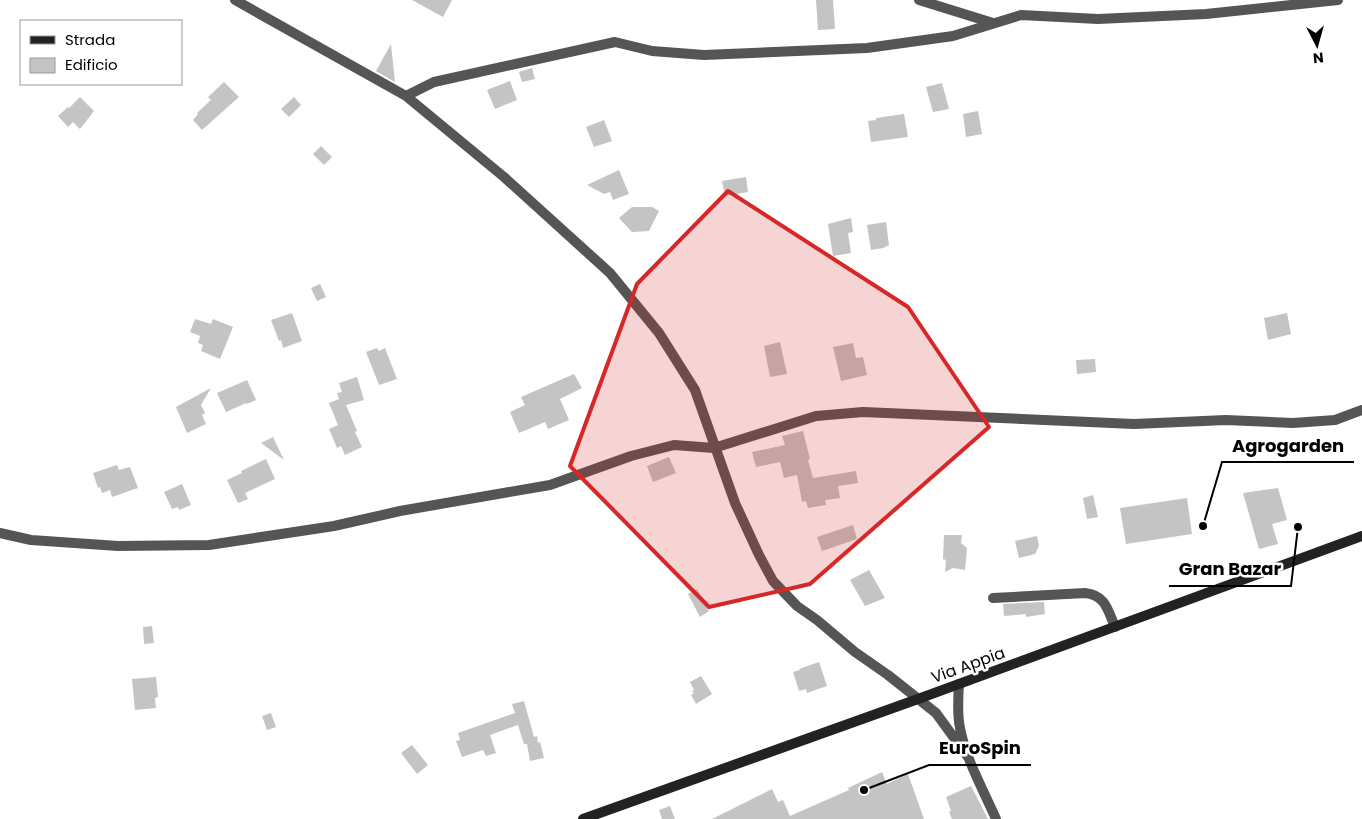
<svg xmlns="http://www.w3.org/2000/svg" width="1362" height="819" font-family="Poppins,sans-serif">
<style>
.building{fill:#c4c4c4}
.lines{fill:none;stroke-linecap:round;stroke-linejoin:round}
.minor{stroke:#555;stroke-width:10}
.secondary{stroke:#222;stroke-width:10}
.marked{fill:#d62828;fill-opacity:0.2;stroke:#d62828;stroke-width:4;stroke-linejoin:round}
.labels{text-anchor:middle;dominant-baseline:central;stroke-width:5;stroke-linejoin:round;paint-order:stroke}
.street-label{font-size:16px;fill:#000;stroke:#fff}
.leader{fill:none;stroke:#000;stroke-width:2}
.callout-dot{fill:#000;stroke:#fff;stroke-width:2}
.callout-label{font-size:18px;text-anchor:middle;font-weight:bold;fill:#000;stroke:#fff;stroke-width:5;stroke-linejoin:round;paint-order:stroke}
</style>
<rect width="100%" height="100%" fill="#fff"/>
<path class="building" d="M412 0H452L443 17Z
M816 0H833L835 29 818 30Z
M391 44 395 82 376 71Z
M532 68 535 79 522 82 519 72Z
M510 81 517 100 495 109 487 90Z
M224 82 239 97 202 130 193 120 198 114 197 113 211 100 208 97Z
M942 83 949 109 933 112 926 87Z
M80 97 94 111 80 129 73 122 68 127 58 116 68 107 69 108Z
M294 97 301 105 289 117 281 109Z
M978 111 982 134 966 137 963 114Z
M904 114 908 137 871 142 868 121 876 120V118Z
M604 120 612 141 594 147 586 127Z
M321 146 332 157 324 165 313 154Z
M619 170 629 194 613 200 610 192 604 194 587 185Z
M746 177 748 192 725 196 722 181Z
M632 207H652L659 211 649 231 632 232 619 218Z
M851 218 853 232 848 233 851 253 833 256 828 224Z
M886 222 889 245 883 248 871 250 867 225Z
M320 284 326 297 317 301 311 288Z
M292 313 302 341 283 348 281 340 279 341 271 320Z
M1287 313 1291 334 1268 340 1264 318Z
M195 319 211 324 213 319 233 327 220 359 201 351 203 345 198 343 200 336 190 332Z
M780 342 787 374 770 377 764 346Z
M853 343 856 358 863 357 867 375 841 381 833 347Z
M377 348 379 351 385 348 397 379 379 385 366 352Z
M1095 359 1096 372 1077 374 1076 360Z
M574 374 582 388 560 399 569 420 548 429 545 422 519 433 510 412 525 405 521 397Z
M357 377 364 400 346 405 357 431 355 432 362 447 345 455 341 446 337 448 329 429 338 425 329 403 339 399 337 393 342 392 339 383Z
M247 380 256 400 247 404 246 403 226 412 217 393Z
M211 388 201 405 205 413 202 415 206 424 187 433 176 407Z
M803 431 810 459 808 460 813 478 856 471 858 483 838 486 840 498 825 500 826 505 808 508 806 501 802 502 797 475 784 478 780 462 756 467 752 452 785 445 782 436Z
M273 437 284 460 261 443Z
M669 457 676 473 653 482 647 466Z
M266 459 275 479 245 493 248 499 238 503 227 480 242 473 241 471Z
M117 465 119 470 130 467 138 488 112 497 110 490 102 493 100 487 98 488 93 473Z
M182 484 191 505 179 510 178 507 172 509 164 492Z
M1278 488 1287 520 1272 524 1278 544 1259 549 1243 493Z
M1093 495 1098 517 1087 519 1083 498Z
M1187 498 1192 534 1126 544 1120 508Z
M853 525 857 539 822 551 817 537Z
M944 535H962L961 543 967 548 965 570 953 568 945 572 946 560 943 559Z
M1037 536 1039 546 1035 554 1019 558 1015 541Z
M869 570 885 598 865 606 850 580Z
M697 589 709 611 700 617 688 594Z
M1044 602 1045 614 1026 617V614L1004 616 1003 604Z
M152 626 154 643 144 644 143 627Z
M819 662 827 686 807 693 806 689 799 691 793 672 800 670 799 669Z
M701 676 712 694 696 704 691 695 694 693 692 691 694 690 690 682Z
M156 677 158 697 155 698 156 708 135 710 132 679Z
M524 701 534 737 537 736 538 743 540 742 544 758 530 761 527 744H524L518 725 490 735 496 753 486 756 483 750 462 757 456 741 460 740 458 733 515 713 512 704Z
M271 713 276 727 267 730 262 716Z
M412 745 428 765 417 774 401 753Z
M882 772 887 784 908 774 924 819H712L772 789 778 802 783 800 790 816 849 790 848 788Z
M971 786 988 819H952L949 812 951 811 946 797Z
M670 806 675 819H662L659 810Z"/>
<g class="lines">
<path class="minor" d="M235 0 406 96 504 177 610 273 659 333 695 390 735 503 759 555 773 581 797 606 817 620 855 652 888 675 936 713 968 757
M919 0 993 23
M406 96 434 82 615 42 652 51 704 55 867 48 953 36 1021 15 1098 19 1206 14 1338 0
M0 533 31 540 118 546 209 545 334 526 400 511 550 485 631 456 674 445 714 448 816 416 863 412 1134 424 1226 420 1293 423 1335 420 1362 410
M993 598 1085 593C1106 595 1108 611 1115 627
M959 684C958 699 957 714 960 728 966 760 983 789 996 819"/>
<path class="secondary" d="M583 819 918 699 1362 536"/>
</g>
<path class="marked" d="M728 191 908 307 989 427 810 584 709 607 570 466 637 284Z"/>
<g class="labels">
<g class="street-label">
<text transform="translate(968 665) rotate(-20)">Via Appia</text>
</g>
</g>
<path class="leader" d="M1203 526L1222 462H1354M1298 527L1291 586H1169M864 790L929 765H1031"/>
<g class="callout-dot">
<circle cx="1203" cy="526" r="5"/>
<circle cx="1298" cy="527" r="5"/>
<circle cx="864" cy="790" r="5"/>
</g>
<g class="callout-label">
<text x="1288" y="452">Agrogarden</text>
<text x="1230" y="575">Gran Bazar</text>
<text x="980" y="754">EuroSpin</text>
</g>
<rect x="20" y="20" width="162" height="65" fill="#ffffff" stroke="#999999"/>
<rect x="30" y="36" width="25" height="8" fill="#222222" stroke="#999999"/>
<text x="65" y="45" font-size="15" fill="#000000">Strada</text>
<rect x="30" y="58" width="25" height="15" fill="#c4c4c4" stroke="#999999"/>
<text x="65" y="70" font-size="15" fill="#000000">Edificio</text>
<g transform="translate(1317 45) rotate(174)" stroke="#ffffff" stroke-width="4" paint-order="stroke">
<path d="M0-4L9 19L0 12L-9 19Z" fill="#000000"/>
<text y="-8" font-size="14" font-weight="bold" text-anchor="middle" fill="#000000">N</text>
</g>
</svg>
